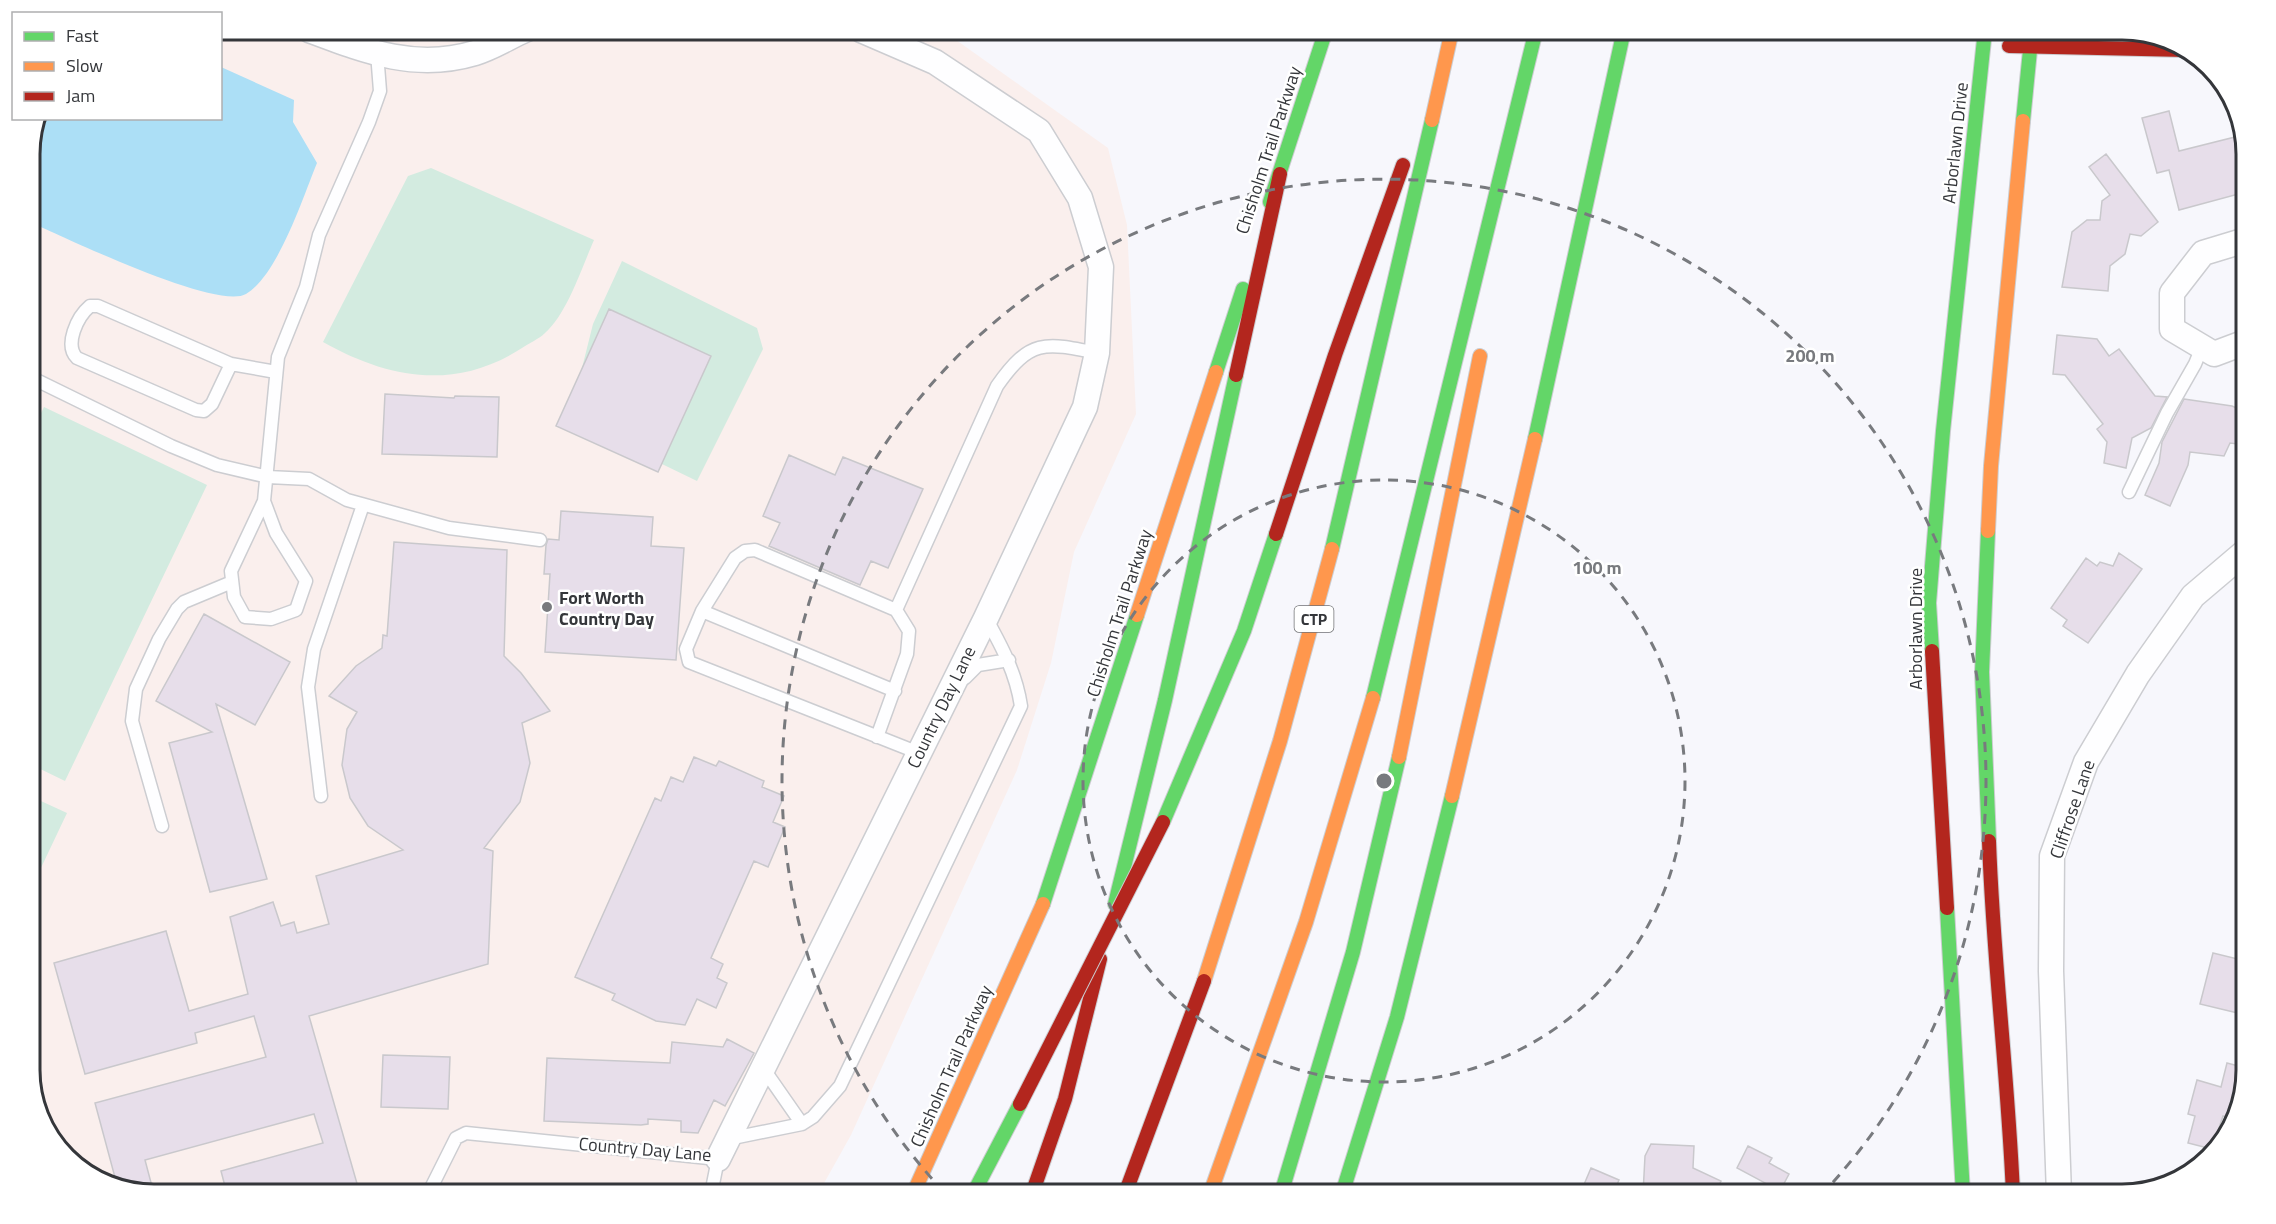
<svg xmlns="http://www.w3.org/2000/svg" width="2276" height="1224" font-family="'Titillium Web',sans-serif">
<style>
.education{fill:#faefed}
.green{fill:#d3ebe0}
.water{fill:#acdff6}
.building{fill:#e7deea;stroke:#c9c8cc;stroke-width:1.5}
.lines{fill:none;stroke-linecap:round;stroke-linejoin:round}
.lane-casing{stroke:#cccdd1;stroke-width:15}
.street-casing{stroke:#cccdd1;stroke-width:27}
.fast-casing{stroke:#cccdd1;stroke-width:16}
.slow-casing{stroke:#cccdd1;stroke-width:16}
.jam-casing{stroke:#cccdd1;stroke-width:16}
.lane{stroke:#fefeff;stroke-width:12}
.street{stroke:#fefeff;stroke-width:24}
.fast{stroke:#63d668;stroke-width:14}
.slow{stroke:#ff974d;stroke-width:14}
.jam{stroke:#b3261e;stroke-width:14}
.jam-bridge-casing{stroke:#cccdd1;stroke-width:16;stroke-linecap:butt}
.jam-bridge{stroke:#b3261e;stroke-width:14}
.ring{fill:none;stroke:#787a7e;stroke-width:3;stroke-dasharray:10 8}
.poi-dot{fill:#787a7e;stroke:#fff;stroke-width:2}
.labels{text-anchor:middle;dominant-baseline:central;stroke-width:5;stroke-linejoin:round;paint-order:stroke}
.shield{fill:#fff;stroke:#717275;stroke-width:1.5}
.shield-label{font-size:16px;font-weight:bold;fill:#34363a}
.street-label{font-size:18px;fill:#34363a;stroke:#fff}
.poi-label{font-size:18px;font-weight:bold;fill:#34363a;stroke:#fff;text-anchor:start}
.rim{fill:none;stroke:#34363a;stroke-width:3}
.centre{fill:#787a7e;stroke:#fff;stroke-width:3}
.ring-label{font-size:18px;text-anchor:middle;font-weight:bold;fill:#787a7e;stroke:#fff;stroke-width:5;stroke-linejoin:round;paint-order:stroke}
</style>
<rect width="100%" height="100%" fill="#f7f7fc"/>
<path class="education" d="M221 30H942L1108 148 1127 225 1136 414 1074 552 1051 663 1017 770 851 1135 818 1194H155L99 1181 51 1138 30 1078V147L37 119 220 118Z"/>
<path class="green" d="M431 168 594 240C582 267 567 314 545 333 539 339 529 343 522 348 455 391 389 379 323 342L408 176Z
M622 261 757 328 763 349 697 481 633 450 581 372 593 324Z
M44 407 207 485 65 781 30 764V435Z
M30 796 67 813 30 891Z"/>
<path class="water" d="M221 67 294 100 293 122 317 163C303 197 278 275 246 294 217 311 64 237 30 222V147L37 119 220 118Z"/>
<path class="building" d="M2169 111 2179 151 2239 136 2246 164V192L2179 210 2169 170 2157 173 2142 118Z
M2106 154 2158 222 2141 236 2130 234 2125 254 2110 266 2108 291 2062 287 2072 232 2087 220H2100L2102 201 2110 195 2089 167Z
M609 309 711 356 658 472 556 426Z
M2057 335 2097 339 2109 356 2119 349 2155 396 2167 397 2151 428 2132 438 2126 468 2104 463 2107 442 2097 429 2103 424 2065 375 2053 374Z
M385 394 454 398 455 396 499 397 497 457 382 454Z
M2184 399 2232 406 2246 412V445L2230 443 2224 456 2190 452 2188 465 2170 506 2145 495 2159 463 2162 442Z
M789 455 835 475 843 457 923 489 888 568 871 561 860 585 769 546 780 523 763 516Z
M561 511 653 517 651 546 684 548 676 660 545 652 550 574H544L546 545 548 539 559 540Z
M394 542 507 550 504 656 521 673 550 711 522 723 530 763 520 802 484 848 493 851 488 964 309 1016 358 1187 337 1194H227L221 1171 323 1143 314 1114 145 1160 154 1194 117 1185 95 1103 266 1057 254 1016 195 1033 197 1043 85 1074 54 963 166 931 189 1011 248 994 230 917 273 902 281 926 294 922 297 933 329 924 316 876 403 850 368 826 350 798 342 765 347 729 357 712 329 696 356 666 382 648 383 635 387 636Z
M2119 553 2142 569 2088 643 2063 626 2067 620 2051 608 2086 558 2097 566 2100 562 2113 566Z
M204 614 290 662 255 725 216 704 267 879 210 892 169 743 212 732 156 701Z
M694 757 716 766 719 761 764 781 762 787 784 796 773 822 785 827 768 867 754 861 711 958 723 964 717 978 727 983 716 1008 697 999 685 1025 656 1021 612 1000 615 994 575 977 655 798 661 801 671 777 683 782Z
M2213 953 2246 961V1015L2200 1004Z
M727 1039 754 1053 725 1106 714 1100 698 1133 681 1132V1121L648 1119V1124L641 1125 544 1121 547 1058 670 1063 672 1042 723 1047Z
M383 1055 450 1057 448 1109 381 1107Z
M2227 1063 2246 1068 2234 1119 2223 1116 2212 1149 2188 1143 2195 1116 2188 1114 2197 1080 2221 1087Z
M1651 1144 1694 1146 1693 1168 1721 1181 1715 1194H1643L1645 1156Z
M1748 1146 1772 1158 1769 1163 1789 1174 1780 1191 1737 1168Z
M1591 1168 1619 1180 1613 1194H1580Z"/>
<g class="lines">
<defs>
<path id="lane" d="M231 364 212 404 204 411 196 410 77 358C64 345 77 317 90 306H98L231 364 276 372
M30 377 171 446 217 465 268 477 309 479 347 500 449 528 540 540
M2129 492 2167 413 2195 364 2202 347
M264 501 276 533 306 581 296 610 271 619 245 617 234 597 231 571 264 501 278 357 306 287 319 235 369 122 380 91 377 53
M896 610 997 386C1030 339 1044 342 1097 353
M702 611 895 691
M965 678 978 665 1009 660
M877 737 907 654 909 631 896 610 755 550 745 551 735 558 702 611 686 649 689 662 919 753
M321 796 308 687 314 649 363 505
M162 826 132 721 136 689 159 639 177 609 184 602 232 582
M763 1068 802 1124
M728 1139 802 1124 813 1117 840 1086 1021 706C1016 673 1002 647 986 618
M428 1194 456 1138 466 1133 718 1159 711 1194"/>
<path id="street" d="M309 30C365 51 415 71 475 53 492 48 509 37 525 30
M2246 240 2203 253 2172 293V329L2214 354 2246 342
M718 1159 986 618 1085 407 1097 353 1101 267 1080 198 1039 131 935 62 861 30
M2059 1194 2051 971 2052 856 2086 762 2138 674 2193 596 2246 551"/>
<path id="fast" d="M2023 121 2032 30
M1270 202 1326 30
M1216 372 1243 289
M1535 439 1624 30
M1988 531 1982 672 1989 841
M1332 549 1432 120
M1932 651 1929 603 1943 431 1985 30
M1373 698 1536 30
M1163 822 1244 631 1276 534
M1043 904 1137 615
M1115 904 1165 700 1236 375
M1947 908 1963 1194
M973 1194 1020 1104
M1281 1194 1353 952 1399 757
M1342 1194 1397 1017 1452 796"/>
<path id="slow" d="M1432 120 1452 30
M1988 531 1991 466 2023 121
M1137 615 1216 372
M1399 757 1480 356
M1452 796 1535 439
M1204 981 1280 741 1332 549
M913 1194 1043 904
M1210 1194 1306 922 1373 698"/>
<path id="jam" d="M2009 46 2185 50
M1236 375 1280 174
M1276 534 1335 355 1403 165
M1932 651 1947 908
M1989 841C1993 959 2008 1076 2013 1194
M1032 1194 1065 1099 1100 959
M1125 1194 1204 981"/>
</defs>
<use href="#lane" class="lane-casing"/>
<use href="#street" class="street-casing"/>
<use href="#fast" class="fast-casing"/>
<use href="#slow" class="slow-casing"/>
<use href="#jam" class="jam-casing"/>
<use href="#lane" class="lane"/>
<use href="#street" class="street"/>
<use href="#fast" class="fast"/>
<use href="#slow" class="slow"/>
<use href="#jam" class="jam"/>
<defs>
<path id="jam-bridge" d="M1020 1104 1163 822"/>
</defs>
<use href="#jam-bridge" class="jam-bridge-casing"/>
<use href="#jam-bridge" class="jam-bridge"/>
</g>
<g class="ring">
<circle cx="1384" cy="781" r="301"/>
<path d="M944 1192A602 602 0 1 1 1824 1192"/>
</g>
<circle class="poi-dot" cx="547" cy="607" r="6"/>
<g class="labels">
<rect class="shield" x="1294.5" y="606" width="39" height="26" rx="4.5"/>
<g class="shield-label">
<text x="1314" y="619">CTP</text>
</g>
<g class="street-label">
<text transform="translate(1955 143) rotate(-84)">Arborlawn Drive</text>
<text transform="translate(1268 150) rotate(-72)">Chisholm Trail Parkway</text>
<text transform="translate(1119 613) rotate(-72)">Chisholm Trail Parkway</text>
<text transform="translate(1915 629) rotate(-90)">Arborlawn Drive</text>
<text transform="translate(941 707) rotate(-64)">Country Day Lane</text>
<text transform="translate(2072 809) rotate(-71)">Cliffrose Lane</text>
<text transform="translate(951 1066) rotate(-66)">Chisholm Trail Parkway</text>
<text transform="translate(645 1149) rotate(5)">Country Day Lane</text>
</g>
<g class="poi-label">
<text x="559" y="597">Fort Worth<tspan x="559" dy="21">Country Day</tspan></text>
</g>
</g>
<path d="M0 0H2276V1224H0ZM154 40H2122A114 114 0 0 1 2236 154V1070A114 114 0 0 1 2122 1184H154A114 114 0 0 1 40 1070V154A114 114 0 0 1 154 40Z" fill="#fff" fill-rule="evenodd"/>
<path class="rim" d="M154 40H2122A114 114 0 0 1 2236 154V1070A114 114 0 0 1 2122 1184H154A114 114 0 0 1 40 1070V154A114 114 0 0 1 154 40Z"/>
<circle cx="1384" cy="781" r="9" class="centre"/>
<g class="ring-label">
<text x="1810" y="362">200 m</text>
<text x="1597" y="574">100 m</text>
</g>
<rect x="12" y="12" width="210" height="108" fill="#ffffff" stroke="#aeafb0" stroke-width="1.5"/>
<rect x="24" y="32" width="30" height="9" fill="#63d668" stroke="#aeafb0" stroke-width="1.5"/>
<text x="66" y="42" font-size="18" fill="#34363a">Fast</text>
<rect x="24" y="62" width="30" height="9" fill="#ff974d" stroke="#aeafb0" stroke-width="1.5"/>
<text x="66" y="72" font-size="18" fill="#34363a">Slow</text>
<rect x="24" y="92" width="30" height="9" fill="#b3261e" stroke="#aeafb0" stroke-width="1.5"/>
<text x="66" y="102" font-size="18" fill="#34363a">Jam</text>
</svg>
